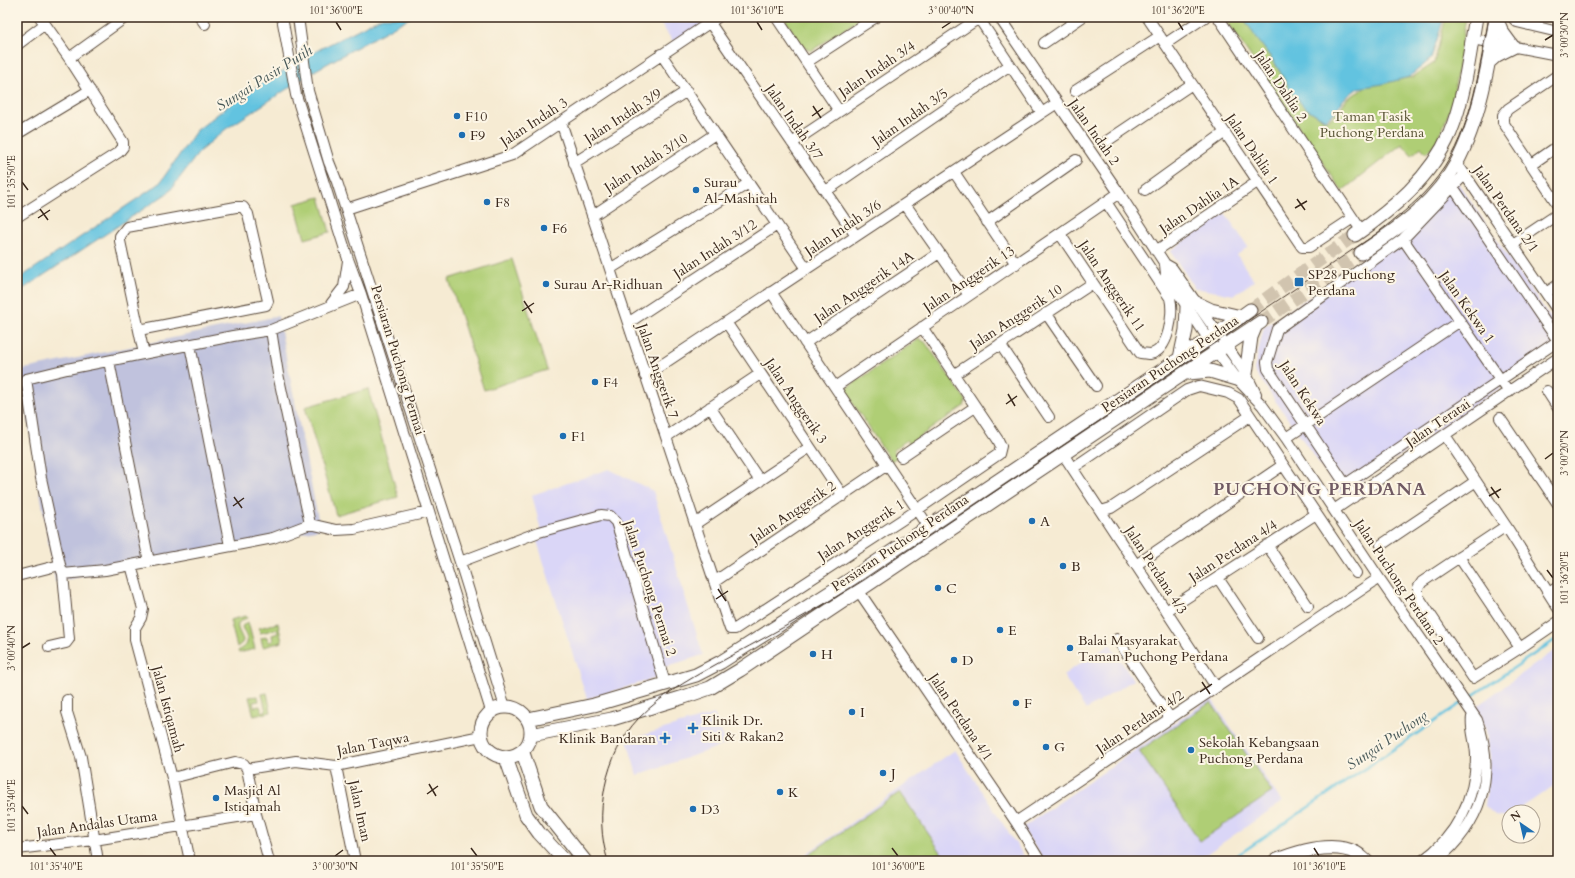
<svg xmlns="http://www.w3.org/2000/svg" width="1575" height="878" font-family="Cardo,serif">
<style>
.built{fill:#dad6f7}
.industrial{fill:#c0c2dd}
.green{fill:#afce75;stroke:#757c4a}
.water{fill:#62c3e0;stroke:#4e767f}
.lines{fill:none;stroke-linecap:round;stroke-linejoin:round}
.stream{stroke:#62c3e0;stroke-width:2.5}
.major-tunnel{stroke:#d1c4af;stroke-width:13;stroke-dasharray:13 6;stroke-linecap:butt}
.minor-casing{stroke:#574739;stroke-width:12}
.major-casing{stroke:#574739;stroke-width:15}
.minor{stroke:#fff;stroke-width:10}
.major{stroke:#fff;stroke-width:13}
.tram{stroke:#3b2a1e;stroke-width:1}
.ticks{fill:none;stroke:#3b2a1e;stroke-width:1.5}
.poi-dot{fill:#1f6fb2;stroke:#fcf5e5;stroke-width:1.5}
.labels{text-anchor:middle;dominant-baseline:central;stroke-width:4;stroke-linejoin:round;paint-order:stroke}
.street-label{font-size:14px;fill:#3b2a1e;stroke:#fcf5e5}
.poi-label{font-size:14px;fill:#3b2a1e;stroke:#fcf5e5;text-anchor:start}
.park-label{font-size:14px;fill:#585334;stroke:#fcf5e5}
.water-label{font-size:15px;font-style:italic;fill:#475858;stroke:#fcf5e5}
.district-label{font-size:18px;font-weight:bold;letter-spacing:1px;fill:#705a63;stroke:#fcf5e5}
.neatline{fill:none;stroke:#3b2a1e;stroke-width:1.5}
.ticks-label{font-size:10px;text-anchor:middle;fill:#3b2a1e}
</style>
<rect width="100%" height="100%" fill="#fcf5e5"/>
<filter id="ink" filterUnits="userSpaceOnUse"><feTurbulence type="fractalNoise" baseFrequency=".025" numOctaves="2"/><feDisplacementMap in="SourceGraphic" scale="8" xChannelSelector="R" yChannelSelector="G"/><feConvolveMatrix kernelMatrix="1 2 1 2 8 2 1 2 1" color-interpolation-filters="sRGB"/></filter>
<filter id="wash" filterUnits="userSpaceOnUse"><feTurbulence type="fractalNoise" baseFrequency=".012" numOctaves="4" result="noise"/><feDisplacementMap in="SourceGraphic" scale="16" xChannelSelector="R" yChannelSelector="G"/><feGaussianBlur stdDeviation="0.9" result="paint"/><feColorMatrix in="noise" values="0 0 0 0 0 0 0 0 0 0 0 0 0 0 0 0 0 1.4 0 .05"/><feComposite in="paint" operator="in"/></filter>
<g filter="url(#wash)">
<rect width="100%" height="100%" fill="#f6ebd3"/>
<path class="built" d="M656 17H713L674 43Z
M1454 177 1558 329V349L1341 495 1254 370 1264 327 1390 244Z
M1225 213 1248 247 1237 255 1254 281 1234 295 1195 288 1170 251Z
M609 469 653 491 703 655 658 669 660 677 587 699 537 541 543 539 532 495Z
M1110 644 1133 680 1086 710 1063 675Z
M1558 648V783L1515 812H1509L1508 817 1495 815 1485 806 1490 758 1486 730 1477 706Z
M1211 698 1282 802 1196 861H1045L1022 828Z
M714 714 727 744 637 775 627 740Z
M955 750 1027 861H796Z"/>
<path class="industrial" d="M278 316 320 529 55 582 20 370Z"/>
<path class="green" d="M783 17H863L811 51 803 47Z
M1224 17H1246L1245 20 1304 107 1326 121 1334 116 1347 99 1371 84 1413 77 1434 63 1446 17H1466L1452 105 1437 142 1426 153 1421 147 1412 155 1402 144 1342 191Z
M320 197 330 232 305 239 295 204Z
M512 259 547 370 484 390 449 279Z
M919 339 925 342 966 400 964 406 909 444 907 440 893 450 897 457 891 461 844 390Z
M368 389 398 497 336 515 305 407Z
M246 616 247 618C231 623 240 631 243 640L242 643 237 647 230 620Z
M248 622 255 649 239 653 238 651 247 644V638L242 627 244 624Z
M278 623 282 642 263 647 261 638 267 637 269 642 273 641 272 635 278 633 277 629 260 633 259 628Z
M267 693 271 712 254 716 249 697 258 696 259 701 253 702 254 707 260 706 262 712 266 711 262 694Z
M1211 702 1272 792 1200 841 1139 751Z
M900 792 947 861H799Z"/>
<path class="water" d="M382 17H411L316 70 226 129 200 151 169 192 17 293V280L159 184 196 131 242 95 320 49Z
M1246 17H1444L1431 59 1409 77 1383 84 1358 88 1344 99 1332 115 1325 120 1304 107 1293 94 1275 63 1255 36 1245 20Z"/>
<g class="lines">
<path class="stream" d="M1466 700 1558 638
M1229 861 1462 703"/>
</g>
</g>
<g filter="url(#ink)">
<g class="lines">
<path class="major-tunnel" d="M1250 310 1355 235
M1261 322 1361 253"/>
<defs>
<path id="minor" d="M200 17 205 24
M282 17 296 95 348 259 361 294 491 711
M298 17 308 91 329 162 337 182 460 562 505 707
M776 17 839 111
M978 17 1042 113
M999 17 1119 193 1165 264 1172 268 1246 374 1256 394
M1147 17 1302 247H1309L1353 218
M1218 17 1361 230
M1512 17 1517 22 1558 32
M710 23 856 236
M1472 39 1558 55
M1044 43 1082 17
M1165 44 1205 17
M17 45 45 24
M661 54 807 269
M69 58 126 17
M807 62 876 17
M1558 75 1508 109 1503 115V122L1558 205
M1075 91 1160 36
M561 122 730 629H735L917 510 999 454 1001 446 998 440 922 327
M17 134 90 90
M1107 141 1192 84
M792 143 979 18
M574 163 687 91
M1532 164 1558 146
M1461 169 1558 311
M954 172 1016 264
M1453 187 1558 341
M1145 190 1224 133
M826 191 1010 65
M905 204 969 295
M346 209 512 155 718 17
M592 216 715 134
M17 217 119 152 123 147V142L69 58 40 17
M987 222 1076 160
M1060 234 1140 353C1143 353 1147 354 1150 354 1169 351 1174 313 1170 298L1106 202
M1403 239 1509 392
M1513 244 1558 214
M1156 251 1257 182
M1165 264 1166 275 1217 352 1237 379 1262 405 1286 438 1379 578 1477 720C1497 775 1481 824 1436 861
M610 269 749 183
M771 292 929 527
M1546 293 1558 285
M361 294 271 330 233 336 67 369 26 379 41 478 60 565 63 574 105 570 273 538 310 524 336 530 354 529 429 512
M331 304 344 287 348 261
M1046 313 1096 386
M726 322 843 496
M628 323 777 225
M139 330 266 305 268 301 248 214 243 207H236L127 227 120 236V241L144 354
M271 330 278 374 310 524
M805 343 939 253
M1000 344 1049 417
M190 345 230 546
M109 361 149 562
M955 374 1093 283
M645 376 1057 103
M835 387 1119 193
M1547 391 1558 408
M710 407 760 481
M1500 418 1558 504
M1445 435 1506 526 1558 608
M666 437 760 374
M1286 438 1460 321
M1063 454 1216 687
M901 457 975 407
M1073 468 1187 390 1199 386 1228 393 1239 399 1356 573
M1346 484 1558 341
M1354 497 1268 369 1267 362 1277 329 1403 239 1465 174
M1334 510 1558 358
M1101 511 1111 508 1250 416
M695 524 810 447
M1506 526 1422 582 1418 588V596L1473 678 1520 648 1558 622
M1267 545 1308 606
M1381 545 1476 481
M1459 557 1520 648
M460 562 539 532 601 515 610 516 616 522 624 546 665 683
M131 565 143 609 141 618 135 628V640L172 778 190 861
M1136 565 1283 465
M17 576 60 565
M1218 578 1258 638
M714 582 887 465
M858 590 1016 822 1040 861
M1549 593 1558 587
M1166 611 1316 514
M1117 639 1170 718
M49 647 66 643 69 639 63 574
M67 700V712L81 757 98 861
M336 766 355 861
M247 769 296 761 336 766 481 736
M172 778 235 762 244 764 247 769 256 814 269 861
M1016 822 1379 578
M17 849 94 840 256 814
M1422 861C1456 837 1476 798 1476 756 1476 743 1470 729 1472 717"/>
<path id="major" d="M1488 63 1497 55 1513 47 1502 32 1496 18
M1355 235C1393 209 1431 177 1450 133 1465 96 1469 56 1476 17
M1361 253C1379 241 1402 226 1418 211 1432 198 1447 181 1456 164 1479 122 1489 64 1496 17
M1194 302 1211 310 1241 317
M1180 358 1186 330 1187 307
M1188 373 1210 371 1237 379
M1246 374 1251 337 1256 325
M481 732a25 25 0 1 1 50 0a25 25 0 1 1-50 0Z
M528 719 594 705 696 675 721 662 851 579 1218 333 1250 310
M531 735 612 719 684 697 710 688 740 670 1261 322
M523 753 541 806 585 861
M506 758 526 815 539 833 565 861
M1275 861C1297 852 1333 841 1356 853 1360 855 1363 859 1366 861"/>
</defs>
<use href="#minor" class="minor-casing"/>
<use href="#major" class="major-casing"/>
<use href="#minor" class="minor"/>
<use href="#major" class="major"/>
<path class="tram" d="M608 861C593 816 605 754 638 719 665 691 699 674 733 655 777 631 821 607 864 580L1376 234C1395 219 1415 204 1431 185 1471 139 1478 75 1489 17"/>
</g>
</g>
<path class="ticks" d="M336 22 341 30M757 22 762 30M1178 22 1183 30M942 28 951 22M1545 40 1553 35M813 106 821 118M812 116 823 108M22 182 28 190M1297 199 1305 210M1295 208 1307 201M40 209 48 220M38 218 50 210M524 301 532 313M522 311 534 303M1008 394 1015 406M1006 404 1017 396M1545 459 1553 453M1491 487 1499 498M1489 496 1501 489M234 497 242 508M233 506 244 498M1547 570 1553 578M718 589 726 601M716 599 728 591M22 648 30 643M1202 682 1210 694M1200 692 1212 684M429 784 436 796M427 794 438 786M22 806 28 814M50 848 56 856M471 848 477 856M892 848 898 856M1314 848 1319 856M335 856 343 850"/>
<g class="poi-dot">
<circle cx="457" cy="116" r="4"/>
<circle cx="462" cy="135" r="4"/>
<circle cx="696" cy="190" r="4"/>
<circle cx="487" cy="202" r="4"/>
<circle cx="544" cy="228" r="4"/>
<rect x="1294" y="277" width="10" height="10" rx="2"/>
<circle cx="546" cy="284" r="4"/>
<circle cx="595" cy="382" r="4"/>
<circle cx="563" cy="436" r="4"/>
<circle cx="1032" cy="521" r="4"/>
<circle cx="1063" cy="566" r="4"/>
<circle cx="938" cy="588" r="4"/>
<circle cx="1000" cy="630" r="4"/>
<circle cx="1070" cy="648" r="4"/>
<circle cx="813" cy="654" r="4"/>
<circle cx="954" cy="660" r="4"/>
<circle cx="1016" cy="703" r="4"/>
<circle cx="852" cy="712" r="4"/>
<path d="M691 722h4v4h4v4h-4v4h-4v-4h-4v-4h4z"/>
<path d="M663 732h4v4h4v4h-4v4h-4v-4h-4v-4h4z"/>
<circle cx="1046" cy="747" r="4"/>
<circle cx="1191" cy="750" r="4"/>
<circle cx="883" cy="773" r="4"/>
<circle cx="780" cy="792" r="4"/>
<circle cx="216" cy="798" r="4"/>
<circle cx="693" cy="809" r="4"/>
</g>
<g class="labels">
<g class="street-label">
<text transform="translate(877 69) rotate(-34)">Jalan Indah 3/4</text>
<text transform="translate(1281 86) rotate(56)">Jalan Dahlia 2</text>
<text transform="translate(623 116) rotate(-33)">Jalan Indah 3/9</text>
<text transform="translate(910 117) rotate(-35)">Jalan Indah 3/5</text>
<text transform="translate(534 122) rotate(-33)">Jalan Indah 3</text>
<text transform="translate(794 122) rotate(55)">Jalan Indah 3/7</text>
<text transform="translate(1094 132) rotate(55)">Jalan Indah 2</text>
<text transform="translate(1252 149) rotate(56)">Jalan Dahlia 1</text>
<text transform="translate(646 163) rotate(-33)">Jalan Indah 3/10</text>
<text transform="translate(1199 205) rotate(-34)">Jalan Dahlia 1A</text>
<text transform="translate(1506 209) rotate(55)">Jalan Perdana 2/1</text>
<text transform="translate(843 228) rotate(-34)">Jalan Indah 3/6</text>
<text transform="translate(715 249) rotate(-33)">Jalan Indah 3/12</text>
<text transform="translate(969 279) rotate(-34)">Jalan Anggerik 13</text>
<text transform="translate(1112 286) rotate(56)">Jalan Anggerik 11</text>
<text transform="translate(864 287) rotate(-34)">Jalan Anggerik 14A</text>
<text transform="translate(1467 307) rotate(55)">Jalan Kekwa 1</text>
<text transform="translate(1016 317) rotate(-33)">Jalan Anggerik 10</text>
<text transform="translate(398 360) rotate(73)">Persiaran Puchong Permai</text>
<text transform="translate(1170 364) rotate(-34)">Persiaran Puchong Perdana</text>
<text transform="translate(658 371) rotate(71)">Jalan Anggerik 7</text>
<text transform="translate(1303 393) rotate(57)">Jalan Kekwa</text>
<text transform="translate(796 401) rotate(56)">Jalan Anggerik 3</text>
<text transform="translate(1438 423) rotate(-34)">Jalan Teratai</text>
<text transform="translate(793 512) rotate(-34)">Jalan Anggerik 2</text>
<text transform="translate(861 530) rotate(-33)">Jalan Anggerik 1</text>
<text transform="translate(900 543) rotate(-34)">Persiaran Puchong Perdana</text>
<text transform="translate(1233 551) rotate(-33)">Jalan Perdana 4/4</text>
<text transform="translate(1156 570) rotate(57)">Jalan Perdana 4/3</text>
<text transform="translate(1399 582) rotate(56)">Jalan Puchong Perdana 2</text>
<text transform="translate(650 588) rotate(72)">Jalan Puchong Permai 2</text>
<text transform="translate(168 709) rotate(75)">Jalan Istiqamah</text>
<text transform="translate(961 717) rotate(56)">Jalan Perdana 4/1</text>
<text transform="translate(1140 722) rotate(-34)">Jalan Perdana 4/2</text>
<text transform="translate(373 744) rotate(-11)">Jalan Taqwa</text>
<text transform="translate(360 811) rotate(78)">Jalan Iman</text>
<text transform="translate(97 824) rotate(-8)">Jalan Andalas Utama</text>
</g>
<g class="poi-label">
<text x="465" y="116">F10</text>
<text x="470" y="135">F9</text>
<text x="704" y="182">Surau<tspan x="704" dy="16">Al-Mashitah</tspan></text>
<text x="495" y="202">F8</text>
<text x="552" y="228">F6</text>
<text x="1308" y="274">SP28 Puchong<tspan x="1308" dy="16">Perdana</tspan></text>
<text x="554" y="284">Surau Ar-Ridhuan</text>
<text x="603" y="382">F4</text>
<text x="571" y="436">F1</text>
<text x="1040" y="521">A</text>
<text x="1071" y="566">B</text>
<text x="946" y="588">C</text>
<text x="1008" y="630">E</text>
<text x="1078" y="640">Balai Masyarakat<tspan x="1078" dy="16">Taman Puchong Perdana</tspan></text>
<text x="821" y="654">H</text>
<text x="962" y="660">D</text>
<text x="1024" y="703">F</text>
<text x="860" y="712">I</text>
<text x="702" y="720">Klinik Dr.<tspan x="702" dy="16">Siti &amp; Rakan2</tspan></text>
<text x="656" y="738" text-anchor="end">Klinik Bandaran</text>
<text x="1199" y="742">Sekolah Kebangsaan<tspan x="1199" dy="16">Puchong Perdana</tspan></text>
<text x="1054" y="747">G</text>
<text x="891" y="773">J</text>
<text x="224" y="790">Masjid Al<tspan x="224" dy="16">Istiqamah</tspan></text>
<text x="788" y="792">K</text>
<text x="701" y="809">D3</text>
</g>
<g class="park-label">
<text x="1372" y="116">Taman Tasik<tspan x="1372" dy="16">Puchong Perdana</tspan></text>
</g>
<g class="water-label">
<text transform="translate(264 78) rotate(-32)">Sungai Pasir Putih</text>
<text transform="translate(1387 740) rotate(-34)">Sungai Puchong</text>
</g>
<g class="district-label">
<text x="1320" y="489">PUCHONG PERDANA</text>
</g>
</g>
<rect width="1575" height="878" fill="none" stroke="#fcf5e5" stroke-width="44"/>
<g transform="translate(1521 824) rotate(326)"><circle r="19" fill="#fcf5e5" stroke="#afa495"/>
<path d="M0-3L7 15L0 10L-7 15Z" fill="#1f6fb2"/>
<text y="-6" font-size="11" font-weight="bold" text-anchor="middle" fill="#3b2a1e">N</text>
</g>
<rect x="22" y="22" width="1531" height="834" class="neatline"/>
<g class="ticks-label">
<text x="336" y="14">101°36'00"E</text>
<text x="757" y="14">101°36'10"E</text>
<text x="951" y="14">3°00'40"N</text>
<text x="1178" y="14">101°36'20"E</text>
<text transform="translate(1564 35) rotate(-90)" y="4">3°00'30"N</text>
<text transform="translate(11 182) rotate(-90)" y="4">101°35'50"E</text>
<text transform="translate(1564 453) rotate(-90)" y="4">3°00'20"N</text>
<text transform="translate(1564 578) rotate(-90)" y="4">101°36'20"E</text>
<text transform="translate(11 648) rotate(-90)" y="4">3°00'40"N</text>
<text transform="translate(11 806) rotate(-90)" y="4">101°35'40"E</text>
<text x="56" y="870">101°35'40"E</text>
<text x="335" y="870">3°00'30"N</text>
<text x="477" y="870">101°35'50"E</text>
<text x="898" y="870">101°36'00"E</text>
<text x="1319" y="870">101°36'10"E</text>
</g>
</svg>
